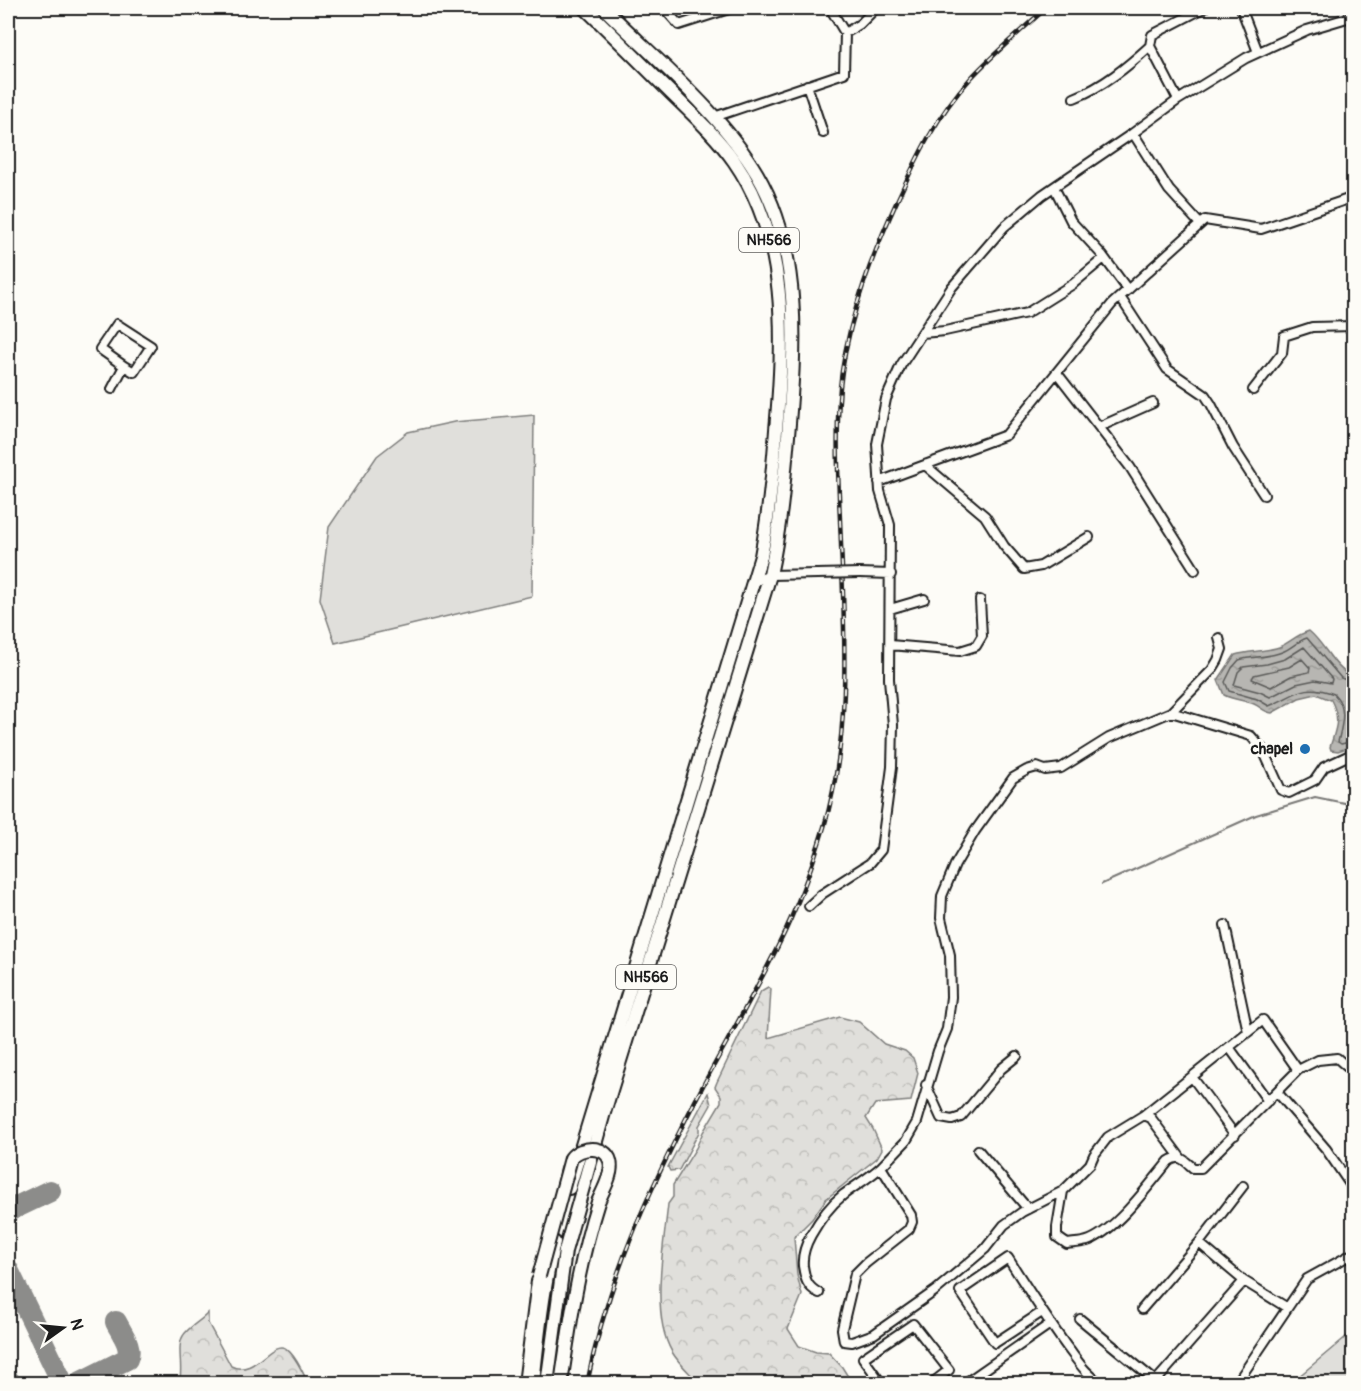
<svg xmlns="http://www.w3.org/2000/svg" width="1361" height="1391" font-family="Pangolin,sans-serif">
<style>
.forest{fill:url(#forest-crowns);stroke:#7e7e7c;stroke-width:1.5}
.green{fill:#e0dfdb;stroke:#7e7e7c;stroke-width:1.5}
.water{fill:url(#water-ripples);stroke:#797876;stroke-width:1.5}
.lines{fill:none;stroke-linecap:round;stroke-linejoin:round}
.shore{stroke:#5a5a58;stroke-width:1.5}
.stream{stroke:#797876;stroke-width:2}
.taxiway{stroke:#8c8c8a;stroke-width:22}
.minor-casing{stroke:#1c1c1c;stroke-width:12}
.trunk-casing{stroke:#1c1c1c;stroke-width:16}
.minor{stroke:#fdfcf7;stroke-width:8}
.trunk{stroke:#fdfcf7;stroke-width:12}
.rail-casing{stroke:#1c1c1c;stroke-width:4.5}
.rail{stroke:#fdfcf7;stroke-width:2;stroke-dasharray:7;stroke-linecap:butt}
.minor-bridge-casing{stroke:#1c1c1c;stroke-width:12;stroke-linecap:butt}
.trunk-bridge-casing{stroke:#1c1c1c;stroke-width:16;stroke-linecap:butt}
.minor-bridge{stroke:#fdfcf7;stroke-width:8}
.trunk-bridge{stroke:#fdfcf7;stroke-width:12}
.poi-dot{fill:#1f6fb2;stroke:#fdfcf7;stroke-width:2}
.labels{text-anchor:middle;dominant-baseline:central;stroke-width:6;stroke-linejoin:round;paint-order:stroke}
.shield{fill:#fdfcf7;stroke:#605f5e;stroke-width:1.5}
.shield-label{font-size:15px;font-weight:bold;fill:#1c1c1c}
.poi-label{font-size:16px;font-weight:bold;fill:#1c1c1c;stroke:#fdfcf7;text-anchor:end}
</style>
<defs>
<pattern id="forest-crowns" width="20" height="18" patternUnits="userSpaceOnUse" patternTransform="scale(1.5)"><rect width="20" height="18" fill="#e0dfdb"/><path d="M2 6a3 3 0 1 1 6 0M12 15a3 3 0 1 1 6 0" fill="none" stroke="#c0bfbb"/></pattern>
<pattern id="water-ripples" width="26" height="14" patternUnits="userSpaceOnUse" patternTransform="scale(1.5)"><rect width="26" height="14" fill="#b7b6b2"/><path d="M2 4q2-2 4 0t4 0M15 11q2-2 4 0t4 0" fill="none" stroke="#9d9c98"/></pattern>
</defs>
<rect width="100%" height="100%" fill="#fdfcf7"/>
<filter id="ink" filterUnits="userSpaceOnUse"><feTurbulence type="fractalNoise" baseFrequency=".0167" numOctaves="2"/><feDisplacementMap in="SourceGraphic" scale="12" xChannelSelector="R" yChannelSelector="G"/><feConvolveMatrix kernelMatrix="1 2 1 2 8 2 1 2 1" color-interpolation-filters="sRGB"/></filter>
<g filter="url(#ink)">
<path class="forest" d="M768 987 771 989 768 1038 840 1017 859 1022 884 1044 905 1051 913 1058 918 1073 911 1101 875 1104 866 1118 873 1129 882 1149 877 1158 826 1199 812 1219 794 1237 797 1275 802 1295 788 1329 799 1346 816 1352 829 1353 842 1367 852 1383H699C690 1373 679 1364 672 1352 650 1315 664 1245 668 1204L673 1197V1185L696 1148 703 1132 721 1102V1096L715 1087 717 1082 761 991Z
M708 1093 711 1105 699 1126V1132L679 1170 670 1171 668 1167Z
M208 1313V1323L231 1366C254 1378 271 1340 285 1348 295 1354 303 1373 308 1383H179C184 1370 176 1347 183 1336 188 1327 201 1321 208 1313Z"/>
<path class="green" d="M534 415 532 596 335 643 320 599 329 527 377 456 408 432 454 422Z
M1353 1331V1383H1291Z"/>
<path class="water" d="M1309 631C1326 645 1333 668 1353 677V746L1338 751 1331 750 1330 747C1336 728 1341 719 1331 700L1316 694 1299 698 1272 713C1264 712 1261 707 1254 704 1244 700 1234 700 1224 695L1218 680 1235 655C1249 651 1264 652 1279 647 1289 643 1296 635 1309 631Z"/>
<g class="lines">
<path class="shore" d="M1304 647 1332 679 1331 683 1315 680 1296 684 1270 697 1260 692 1234 685 1238 672 1243 667 1267 664 1285 659Z
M1302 659 1310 668 1309 672 1291 676 1271 687 1252 679 1254 675 1289 667Z
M1354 683 1341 678 1307 638C1297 641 1291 649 1282 652 1268 658 1253 656 1239 660L1232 668 1225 682 1229 691 1257 699 1269 706C1296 695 1303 682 1334 694 1348 708 1342 725 1338 742L1341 744 1354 741"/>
<path class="stream" d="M1102 884 1256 815 1315 797 1354 805"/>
<path class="taxiway" d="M8 1211 50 1191
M8 1270 63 1384
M8 1379 10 1384
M77 1384 127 1359C133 1347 122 1334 116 1322"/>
<defs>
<path id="minor" d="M664 8 679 25 732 8
M1241 8 1258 52
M845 33 860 24 876 8
M807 85 823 133
M1074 98C1103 87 1128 66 1150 46
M1178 100 1150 46 1152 35 1204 8
M714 117 844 73 845 33 830 8
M1133 133 1169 190 1200 224
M1054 187 1071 221 1103 256 1128 290
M1120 297 1167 369 1205 395 1211 404 1233 447 1264 495
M922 333 945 331 1027 313 1073 284 1104 258
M1057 373 1130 467 1195 570
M112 389 124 366 100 349 117 324 151 346 134 372 124 366
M1253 390 1282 353 1284 336 1312 327 1354 326
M1099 427 1153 403
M925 465 985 516 1004 546 1024 569 1041 566 1089 537
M879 482 1006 435 1112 304 1205 220 1261 229 1354 197
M860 573 891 574
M754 582 770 575 817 574
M890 609 924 599
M890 645 960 651 976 646 982 636 980 600
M1171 712 1251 736 1263 750 1281 790 1289 793 1315 780 1324 767 1354 753
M809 906 822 894 870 863 881 850 892 767 893 725 889 679 890 525 880 491 877 444 886 399 901 365 952 287 1004 227 1042 195 1133 133 1178 100 1246 58 1307 30 1354 16
M1225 925 1248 1032
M1229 1047 1268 1101
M1192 1077 1235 1135
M926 1085 941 1118 952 1120 961 1117 1001 1069 1017 1056
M1277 1092 1326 1149 1354 1190
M1144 1115 1263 1020 1298 1070
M978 1150 1028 1209
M1180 1157 1151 1118 1144 1115 1108 1137 1094 1155 1090 1164 1063 1191 1022 1212 1004 1225 985 1249 935 1291 874 1334 852 1342 844 1341 842 1329 855 1274 866 1263 909 1229 912 1222 911 1215 881 1167 906 1141 917 1122 938 1051 947 1029 951 997 950 955 941 918 942 896 955 865 975 831 1013 778 1027 770 1037 767 1045 770 1061 768 1109 738 1171 712 1212 670 1218 660 1222 649 1219 638
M1063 1191 1057 1227V1237L1067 1244C1074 1243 1083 1243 1090 1240 1118 1228 1149 1185 1169 1161 1180 1154 1184 1160 1193 1168H1201L1298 1070 1318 1060 1337 1058 1354 1073
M1199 1243 1243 1186
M819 1293C807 1287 805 1279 803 1266 802 1256 806 1244 811 1235 820 1219 829 1206 843 1195 856 1185 869 1178 881 1167
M1142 1309 1199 1243 1244 1281 1286 1307
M1042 1312 995 1343 960 1291 1008 1258C1027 1288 1046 1318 1067 1347 1078 1361 1086 1375 1102 1384
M1080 1319 1159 1384
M1156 1381 1244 1281
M882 1384 863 1358 913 1324 949 1370 931 1384
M964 1384 1050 1324
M1236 1384 1307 1279 1354 1253"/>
<path id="trunk" d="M569 1188 761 556C769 514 773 472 776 430 784 338 789 240 734 161 715 134 689 111 666 88 639 61 612 34 585 8
M525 1384 538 1281
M533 1384C538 1336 543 1289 554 1242
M547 1384 565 1251 603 1116 770 575C780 529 784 483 788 436 795 349 803 253 757 174 721 113 654 58 604 8
M561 1384C570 1322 579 1262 598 1202"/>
</defs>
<use href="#minor" class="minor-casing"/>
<use href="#trunk" class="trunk-casing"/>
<use href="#minor" class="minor"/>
<use href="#trunk" class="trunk"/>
<defs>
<path id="rail" d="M587 1384C608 1275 656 1175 707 1078 731 1034 756 990 778 946 797 908 812 867 824 827 851 736 845 638 841 544 839 489 834 425 842 371 851 311 872 256 897 201 917 157 937 115 970 79 993 54 1021 31 1046 8"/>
</defs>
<use href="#rail" class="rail-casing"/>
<use href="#rail" class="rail"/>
<defs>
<path id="minor-bridge" d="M817 574 860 573"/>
<path id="trunk-bridge" d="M539 1276 571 1158C580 1146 606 1145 610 1161 614 1173 602 1192 598 1202"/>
</defs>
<use href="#minor-bridge" class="minor-bridge-casing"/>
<use href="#trunk-bridge" class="trunk-bridge-casing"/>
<use href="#minor-bridge" class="minor-bridge"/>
<use href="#trunk-bridge" class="trunk-bridge"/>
</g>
</g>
<circle class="poi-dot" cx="1305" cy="749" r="6"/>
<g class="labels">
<g class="shield">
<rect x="739" y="228" width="60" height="24" rx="4.5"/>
<rect x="616" y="965" width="60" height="24" rx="4.5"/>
</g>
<g class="shield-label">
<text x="769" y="240">NH566</text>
<text x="646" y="977">NH566</text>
</g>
<g class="poi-label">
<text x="1293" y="749">chapel</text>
</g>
</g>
<rect width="1361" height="1391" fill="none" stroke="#fdfcf7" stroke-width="30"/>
<rect x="15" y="15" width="1331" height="1361" fill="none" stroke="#1c1c1c" stroke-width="2" filter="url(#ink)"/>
<g transform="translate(63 1328) rotate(75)" stroke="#fdfcf7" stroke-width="4.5" paint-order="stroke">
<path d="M0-4.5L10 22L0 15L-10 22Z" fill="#1c1c1c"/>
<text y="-9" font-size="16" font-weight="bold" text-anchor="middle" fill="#1c1c1c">N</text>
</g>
</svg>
